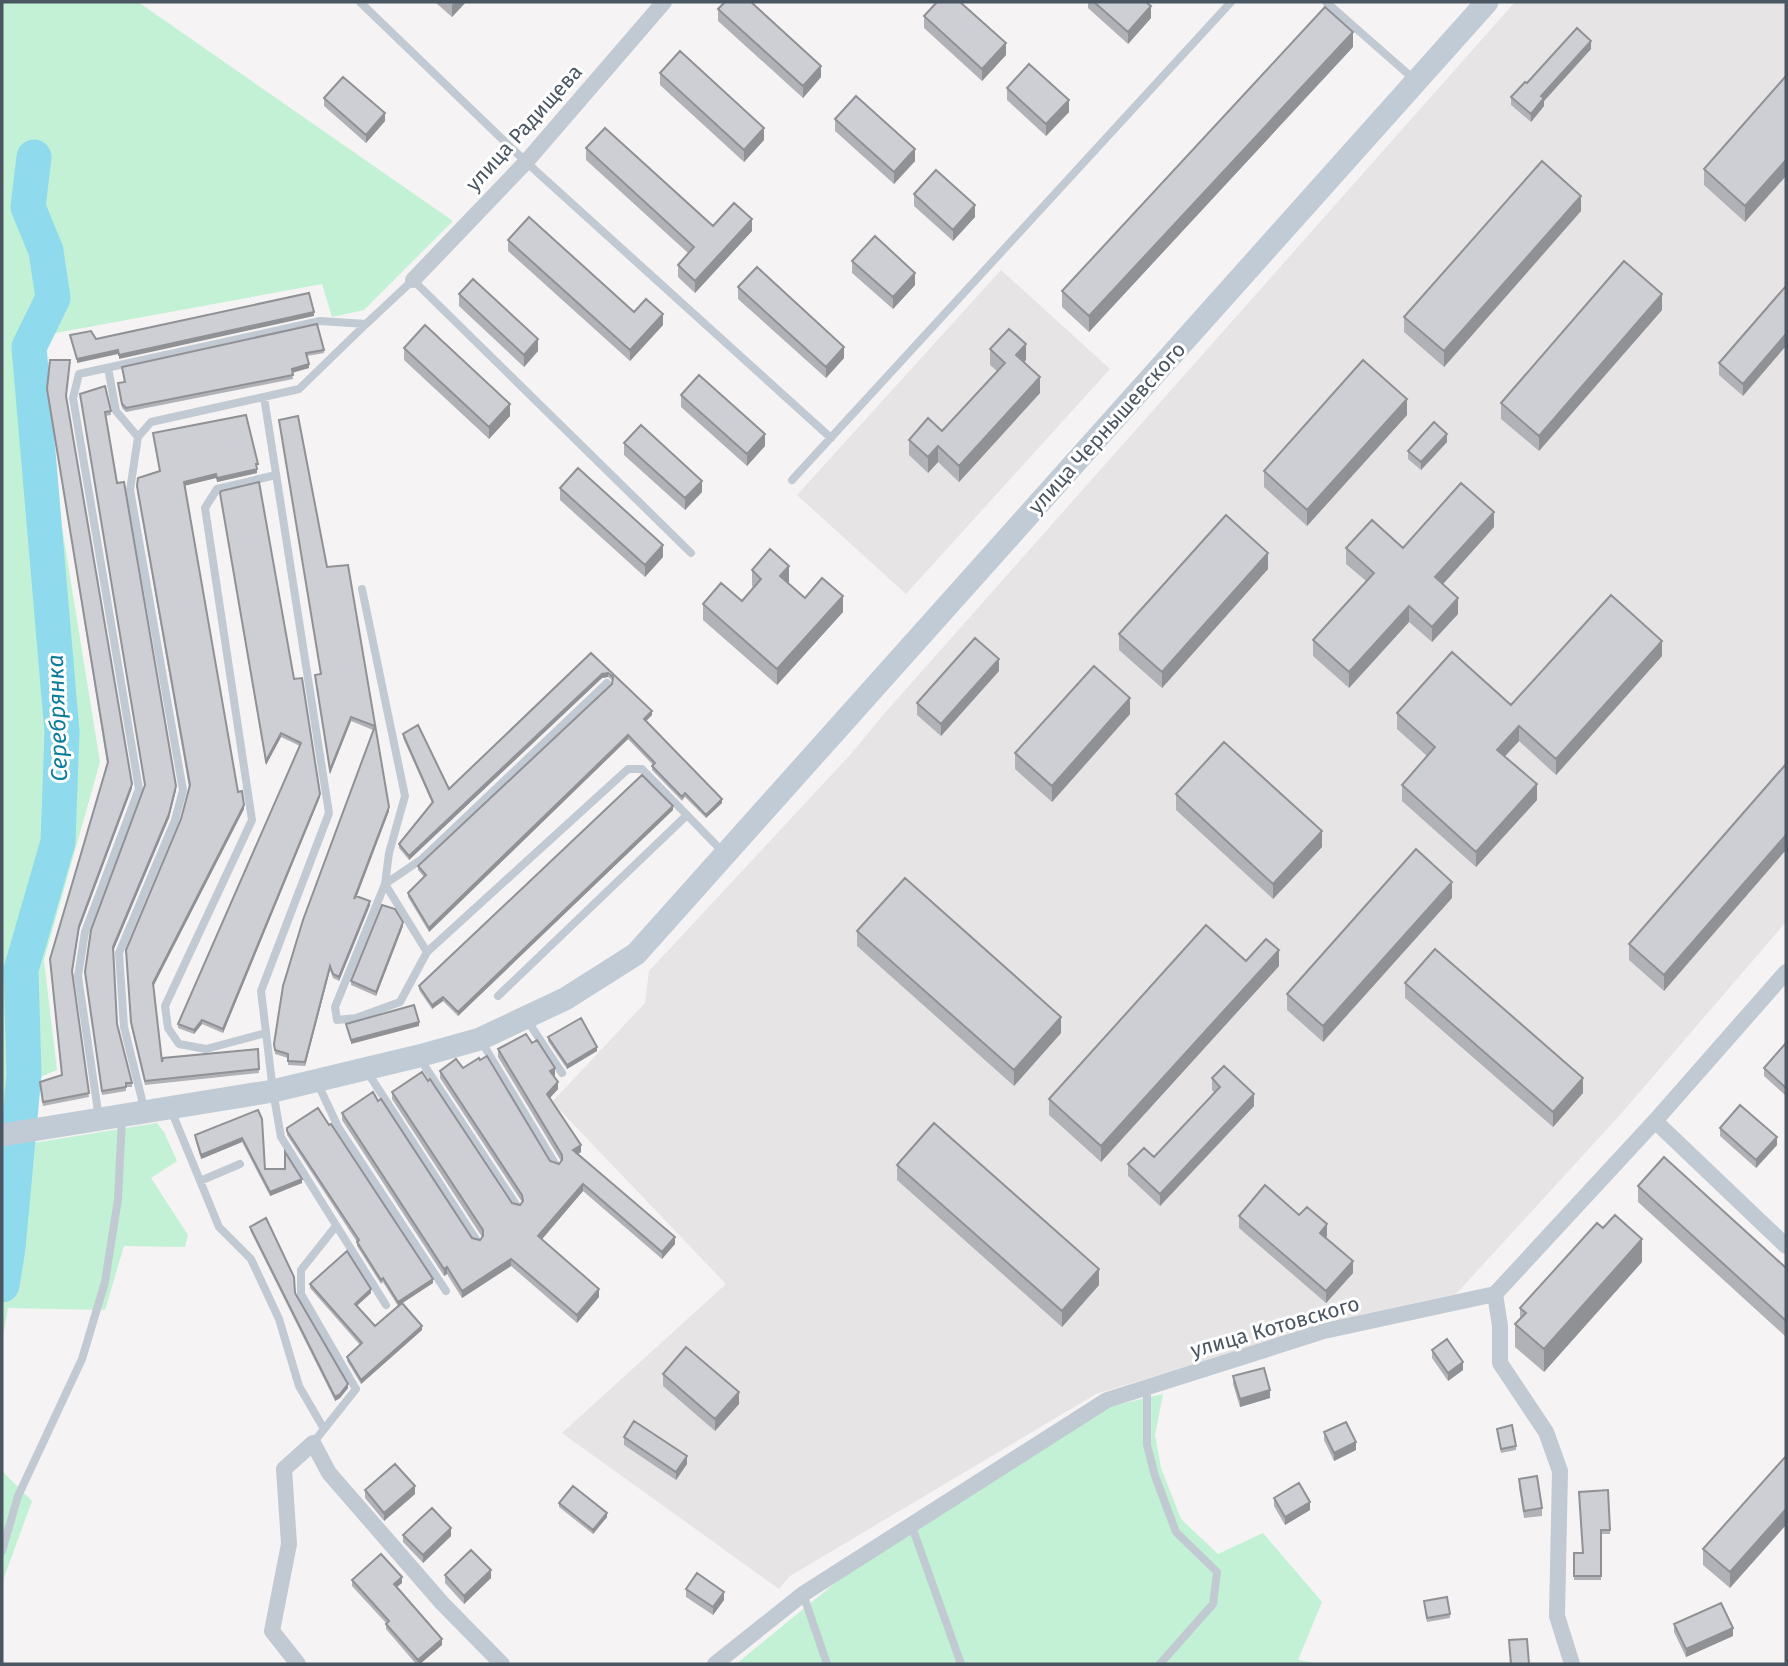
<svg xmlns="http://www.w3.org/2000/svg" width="1788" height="1666" font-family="'Fira Sans',sans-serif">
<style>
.education{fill:#e6e4e5}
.green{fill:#c3f1d5}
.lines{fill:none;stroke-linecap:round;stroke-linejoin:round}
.river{stroke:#90daee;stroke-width:35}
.lane{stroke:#c1cad2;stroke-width:8}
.street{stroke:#c1cad2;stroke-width:16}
.secondary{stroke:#c1cbd6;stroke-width:23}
.wall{fill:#b0b2b7}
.shaded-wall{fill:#909195}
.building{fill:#cdcfd5;stroke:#909195;stroke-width:2}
.labels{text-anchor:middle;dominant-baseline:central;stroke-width:6;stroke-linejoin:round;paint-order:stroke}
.street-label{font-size:21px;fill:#4a5661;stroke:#fff}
.water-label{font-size:23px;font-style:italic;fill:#0c7c9b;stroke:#fff}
</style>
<rect width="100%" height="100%" fill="#f5f3f3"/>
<path class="education" d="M1515 2H1786V922L1619 1116 1456 1294 1346 1318 1096 1394 790 1576 779 1589 562 1433 726 1284 552 1102 645 1003 649 971 850 755 883 715Z
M1001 270 1110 369 906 594 797 495Z"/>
<path class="green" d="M2 2H138L453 221 364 310 332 317 322 284 50 334 38 379 100 762 44 960 57 1070 33 1080 36 1115 2 1119Z
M157 1123 164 1132 177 1161 151 1178 188 1235 185 1247 124 1246 105 1310 8 1308 2 1340V1148Z
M1163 1394 1155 1435 1161 1468 1181 1519 1218 1554 1263 1533 1322 1602 1298 1660 1323 1664H736L845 1575 1111 1406Z
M2 1471 32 1501 2 1583Z"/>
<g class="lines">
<path class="river" d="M2 1285 8 1248 24 1074 21 970 58 842 62 732 29 347 53 298 46 251 28 207 34 157"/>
<path class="lane" d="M360 2 526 162 831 438
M1326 2 1416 81
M108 368 116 411 138 437
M264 397 329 813 261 991 273 1091 281 1137 386 1305
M792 480 1231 2
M362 589 405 796 389 853 385 884 335 1007 337 1020 356 1018 400 1002 427 952 628 769H642L724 853
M427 952 385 884 422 859 607 683
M498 996 687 815
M527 1020 562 1073
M266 1033 206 1049 179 1044 168 1028 165 1006 252 820 205 508 217 489 276 475
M481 1041 556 1165
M420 1059 517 1206
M366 1070 477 1241
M318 1084 338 1127 446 1291
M144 1108 124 1027 119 953 175 820 183 790 130 490 138 437 151 422 299 389 366 324
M171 1110 219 1227 251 1259 279 1319 299 1386 324 1429
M99 1118 78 976 85 932 139 789 73 398 79 374 320 321 366 324 413 280 691 553
M200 1181 240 1164
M1147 1387V1445L1155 1476 1176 1532 1217 1572 1213 1604 1160 1664
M313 1443 356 1389 301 1294V1270L336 1226
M911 1524 961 1664
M2 1551 18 1496 82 1359 105 1282 118 1199 122 1118
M803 1594 827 1664"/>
<path class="street" d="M413 280 526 162 664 2
M1655 1121 1786 1246
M1495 1294 1500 1326V1363L1546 1432 1560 1471 1557 1616 1572 1664
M298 1664 272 1631 289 1544 284 1469 313 1443 329 1473 442 1603 502 1664
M715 1664 803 1594 1107 1400 1324 1331 1495 1294 1655 1121 1786 972"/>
<path class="secondary" d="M2 1135 273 1091 419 1056 480 1039 565 999 636 954 1487 2"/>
</g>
<path class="wall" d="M435 2H466L452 17Z
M1088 2H1146L1151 18 1128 44 1088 8Z
M718 9 821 77 803 98 718 21Z
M924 16 1006 55 982 81 924 28Z
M1353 47 1089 332 1062 307V291Z
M1591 49 1544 101V106L1531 122 1511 105V97L1527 83Z
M660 73 764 140 744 162 660 85Z
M1786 76 1745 222 1704 185V169Z
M1007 88 1069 112 1046 136 1007 100Z
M324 98 385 121 366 143 324 106Z
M835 119 915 161 894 184 835 131Z
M586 148 713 226 752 231 695 293 678 277V265L688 253 586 160Z
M914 194 975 217 953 241 914 206Z
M1581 211 1444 367 1404 332V317Z
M508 240 634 312 663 325 630 361 508 251Z
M852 261 915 285 893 309 852 273Z
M1786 286 1743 396 1719 375V363Z
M738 287 844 358 826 378 738 299Z
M459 294 538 351 524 367 459 306Z
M1662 310 1539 451 1501 419V403Z
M404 348 510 416 489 439 404 360Z
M990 349 1026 360 1023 362 1040 393 959 482 938 462 928 473 909 455V440L942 431 997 371 990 365Z
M324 350V353L307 356 309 368 292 372 293 379 126 412 122 408 118 387V383L124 382 122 367Z
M47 389 66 397 132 788 79 930 72 973 89 1097 43 1106 40 1082 62 1075 50 963 107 763Z
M80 394 111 411V415L105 416 176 790 169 818 113 951 117 1024 132 1083V1087H126V1091L102 1095 85 972 145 786Z
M681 395 765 446 747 466 681 407Z
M1407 415 1307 526 1264 487V471Z
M279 420 327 567 348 565 389 811 357 896 370 905 339 981 333 978 330 970 305 1066 288 1065V1058L275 1054 274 1044 373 730 351 721 330 774 315 679V675L321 674Z
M153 433 258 468H257V473L217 482 216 478 184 485 238 792 244 809 153 986 162 1062 258 1049 259 1073 145 1085 131 1026 126 950 181 819 189 787 137 490V486L160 472Z
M1447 442 1421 470 1408 459V451Z
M624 443 702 492 685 510 624 455Z
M560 488 663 557 645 577 560 500Z
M220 493 294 679 320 797 223 1033 202 1024 194 1034 178 1028V1024L300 746 281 737 266 765Z
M1494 527 1443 584 1458 614 1432 642 1409 622 1349 688 1313 656V640L1366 581 1346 564V548H1403Z
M1268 569 1162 688 1119 650V634Z
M752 570 789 582 788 583 805 598 843 612 777 685 703 620V604L742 601 754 588 752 586Z
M591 653 652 715 646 721 722 803 706 818 685 797 682 801 652 770V766L653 765 628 739 429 932 408 897V893L424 877 418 870V866L612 684V680L608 677 602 678 409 860 399 848V844L432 803 403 738V734L449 789Z
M1662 656 1556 775 1519 741 1505 756 1537 800 1476 867 1402 801V785L1427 756 1397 729V713L1511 705Z
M999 671 941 736 917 715V703Z
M1130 714 1052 802 1015 769V753Z
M1786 764 1664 991 1629 960V944Z
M1176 794 1322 847 1273 899 1176 810Z
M673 810 458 1016 443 1001 432 1009 419 990V986Z
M1452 898 1323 1042 1287 1010V994Z
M403 926 376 996 351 985V981Z
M857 931 1061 1033 1014 1086 857 946Z
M1246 961 1279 966 1101 1162 1049 1115V1099Z
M1405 983 1583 1093 1553 1127 1405 998Z
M548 1037 597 1051 567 1069 548 1041Z
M1786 1043 1785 1095 1764 1076V1068Z
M498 1049 555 1075 554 1076 558 1089 550 1098 581 1152 578 1154 675 1244 662 1259 583 1191 541 1239 599 1297 577 1323 511 1266 462 1298 447 1274 444 1276 342 1120V1113L472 1238 480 1240 482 1237 392 1099V1092L512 1203 520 1205 522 1202 440 1078V1071L550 1161 559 1164 561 1161 498 1057Z
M1212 1078 1254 1106 1160 1206 1128 1176V1164L1154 1157 1215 1093 1212 1090Z
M258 1110 265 1169 302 1183 270 1196 242 1142 201 1159 195 1139V1135Z
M287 1128 433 1283 402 1303 422 1330 361 1384 347 1361V1357L360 1345 310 1288V1284L371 1293 357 1306 375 1326 398 1306 383 1282 381 1284 357 1246V1242L287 1135Z
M1720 1128 1777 1145 1756 1168 1720 1136Z
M897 1165 1099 1285 1062 1327 897 1180Z
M1638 1186 1786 1268 1785 1336 1638 1202Z
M1299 1215 1327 1236 1326 1238 1353 1273 1326 1303 1239 1228V1216Z
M250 1227 295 1293 348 1388 340 1398 335 1401 250 1230Z
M1642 1262 1544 1372 1515 1347V1324L1520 1319V1308Z
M1432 1350 1463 1370 1448 1381 1432 1358Z
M663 1374 739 1404 715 1431 663 1386Z
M1233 1376 1270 1398 1240 1407 1233 1384Z
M1497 1429 1516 1446V1450L1501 1453Z
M1324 1432 1356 1450 1334 1461 1324 1440Z
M624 1437 687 1464 676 1480 624 1445Z
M1786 1456 1730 1588 1703 1565V1549Z
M1519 1479 1542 1508V1516L1524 1518 1519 1487Z
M365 1490 415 1494 384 1521 365 1498Z
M1608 1490 1610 1534H1601V1580H1574V1553H1583Z
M1274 1498 1310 1510 1285 1525 1274 1506Z
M559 1503 607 1517 593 1534 559 1507Z
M403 1535 451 1536 423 1563 403 1542Z
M445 1575 491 1578 464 1604 445 1583Z
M352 1580 402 1583 397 1587 442 1645 420 1664H416L386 1629V1623L352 1586Z
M686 1589 724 1600 713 1615 686 1597Z
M1424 1601 1450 1614V1618L1427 1622Z
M1674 1624 1733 1636 1686 1657 1674 1632Z"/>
<path class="shaded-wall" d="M455 2H466L452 17V5Z
M1151 6V18L1128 44V32Z
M1353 32V47L1089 332V316Z
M1591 41V49L1544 101V106L1531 122V114L1541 96Z
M1006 43V55L982 81V69Z
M821 66V77L803 98V86Z
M1069 100V112L1046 136V124Z
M385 113V121L366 143V135Z
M764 128V140L744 162V150Z
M915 149V161L894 184V172Z
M1786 160V176L1745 222V206Z
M1581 196V211L1444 367V351Z
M975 205V217L953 241V230Z
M752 219V231L695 293V281Z
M915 273V285L893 309V297Z
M1662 294V310L1539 451V436Z
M314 312V316L119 359V355Z
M663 314V325L630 361V350Z
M1786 334V346L1743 396V384Z
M538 339V351L524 367V355Z
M1026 344V360L1016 371V355Z
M844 347V358L826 378V367Z
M118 350V354L77 363V359Z
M309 364V368L292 373V369Z
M1040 377V393L959 482V466Z
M1407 399V415L1307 526V510Z
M510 404V416L489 439V427Z
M765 434V446L747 466V454Z
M1447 434V442L1421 470V462Z
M938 446V462L928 473V457Z
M257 469V473L217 482V478Z
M216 474V478L184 486V482Z
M702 481V492L685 510V498Z
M1494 512V527L1435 593V577Z
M663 545V557L645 577V565Z
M1268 553V569L1162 688V672Z
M789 566V582L780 592V576Z
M843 596V612L777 685V669Z
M1458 598V614L1432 642V627Z
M1409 606V622L1349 688V672Z
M1662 641V656L1556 775V759Z
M999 659V671L941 736V724Z
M608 673V677L602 678 409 860V856L602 674Z
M1130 698V714L1052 802V786Z
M652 711V715L644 723V719Z
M351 717V721L330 774V770Z
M1519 726V741L1497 765V750Z
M281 733V737L266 765V761Z
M628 735V739L429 932V928Z
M132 784V788L79 930 72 975 79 926Z
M1537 784V800L1476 867V852Z
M176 786V790L169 818 113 951V947Z
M320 794V797L223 1033V1029Z
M722 799V803L706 818V815Z
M244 805V809L153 987V983Z
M673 806V810L458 1016V1012Z
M389 807V811L354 903V899Z
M1322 831V847L1273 899V884Z
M1786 835V850L1664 991V975Z
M1452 882V898L1323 1042V1026Z
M370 901V905L339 981V977Z
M403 922V926L376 996V992Z
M1279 950V966L1101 1162V1146Z
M330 966V970L305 1066V1062Z
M443 997V1001L432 1009V1005Z
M1061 1017V1033L1014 1086V1070Z
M202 1020V1024L194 1034V1030Z
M419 1022V1026L351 1044V1040Z
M597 1047V1051L567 1069V1065Z
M555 1068V1075L550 1078V1071Z
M1583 1078V1093L1553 1127V1112Z
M558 1082V1089L547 1101V1094Z
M1254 1094V1106L1160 1206V1194Z
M1777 1137V1145L1756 1168V1160Z
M242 1138V1142L201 1159V1155Z
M581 1145V1152L573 1157V1150Z
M302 1179V1183L270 1196V1192Z
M583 1184V1191L538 1244V1236Z
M1327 1224V1236L1320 1244V1233Z
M675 1237V1244L662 1259V1252Z
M1642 1239V1262L1544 1372V1349Z
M511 1259V1266L462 1298V1291Z
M1353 1261V1273L1326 1303V1291Z
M447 1267V1274L444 1276V1269Z
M1099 1269V1285L1062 1327V1311Z
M433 1279V1283L398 1306V1302Z
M371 1289V1293L355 1307V1304Z
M599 1289V1297L577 1323V1315Z
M422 1326V1330L361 1384V1380Z
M1463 1362V1370L1448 1381V1373Z
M348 1384V1388L340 1398 335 1401V1397Z
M1270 1390V1398L1240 1407V1399Z
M739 1392V1404L715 1431V1419Z
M1356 1442V1450L1334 1461V1453Z
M687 1456V1464L676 1480V1472Z
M415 1486V1494L384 1521V1513Z
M1310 1502V1510L1285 1525V1517Z
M1786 1509V1525L1730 1588V1572Z
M607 1513V1517L593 1534V1530Z
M451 1528V1536L423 1563V1555Z
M491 1570V1578L464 1604V1596Z
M402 1577V1583L394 1589V1584Z
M724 1592V1600L713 1615V1607Z
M1733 1628V1636L1686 1657V1649Z
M442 1639V1645L420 1664H418V1660Z"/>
<path class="building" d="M725 2H751L821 66 803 86 718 9Z
M937 2H960L1006 43 982 69 924 16Z
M1094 2H1146L1151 6 1128 32Z
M1325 7 1353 32 1089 316 1062 291Z
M1577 28 1591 41 1541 96 1544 98 1531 114 1511 97 1525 82 1527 83Z
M680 51 764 128 744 150 660 73Z
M1029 64 1069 100 1046 124 1007 88Z
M1786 76V160L1745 206 1704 169Z
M343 77 385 113 366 135 324 98Z
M856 96 915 149 894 172 835 119Z
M605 128 713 226 734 203 752 219 695 281 678 265 694 247 586 148Z
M1542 161 1581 196 1444 351 1404 317Z
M936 170 975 205 953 230 914 194Z
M529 217 634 312 646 299 663 314 630 350 508 240Z
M875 236 915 273 893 297 852 261Z
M1624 261 1662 294 1539 436 1501 403Z
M757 267 844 347 826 367 738 287Z
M473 279 538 339 524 355 459 294Z
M1786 286V334L1743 384 1719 363Z
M309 293 314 312 119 355 118 350 77 359 70 335 91 331 96 339Z
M317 324 324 350 306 353 309 364 292 369 293 375 126 408 122 404 118 383 125 382 122 367Z
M425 325 510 404 489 427 404 348Z
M1009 329 1026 344 1016 355 1040 377 959 466 938 446 928 457 909 440 928 418 942 431 1005 363 990 349Z
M50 360H70L66 396 132 784 79 926 72 971 89 1093 43 1102 40 1082 62 1075 50 959 108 762 47 389Z
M1363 360 1407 399 1307 510 1264 471Z
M699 375 765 434 747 454 681 395Z
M105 386 111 411 105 412 117 483 124 482 176 786 169 814 113 947 117 1024 132 1083H126V1087L102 1091 85 972 91 930 145 785 80 394Z
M246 415 258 464H256L257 469 217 478 216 474 184 482 238 792 242 791 244 805 153 983 162 1062 163 1058 258 1049 259 1069 145 1081 131 1022 126 950 181 819 190 785 137 486 138 478 160 471 153 433Z
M298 416 327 567 348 565 389 807 354 899 356 896 370 901 339 977 333 974 330 966 305 1062 288 1061V1054L275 1050 274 1044 283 986 303 920 375 726 351 717 330 770 315 675 321 674 279 420Z
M1434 422 1447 434 1421 462 1408 451Z
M641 425 702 481 685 498 624 443Z
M578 468 663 545 645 565 560 488Z
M259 482 294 679 302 678 320 794 223 1029 202 1020 194 1030 178 1024 301 743 281 733 266 761 220 493 221 491Z
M1461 483 1494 512 1435 577 1458 598 1432 627 1409 606 1349 672 1313 640 1374 573 1346 548 1372 520 1403 548Z
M1226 515 1268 553 1162 672 1119 634Z
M770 549 789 566 780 576 805 598 822 578 843 596 777 669 703 604 721 583 742 601 761 579 752 570Z
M1611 595 1662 641 1556 759 1519 726 1497 750 1537 784 1476 852 1402 785 1435 747 1397 713 1452 652 1511 705Z
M975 638 999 659 941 724 917 703Z
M591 653 652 711 644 719 722 799 706 815 685 793 682 797 652 766 655 763 628 735 429 928 408 893 426 875 418 866 612 684 613 677 608 673 602 674 409 856 399 844 433 802 403 734 418 725 449 789Z
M1094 666 1130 698 1052 786 1015 753Z
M1224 742 1322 831 1273 884 1176 794Z
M1786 764V835L1664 975 1629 944Z
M642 775 673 806 458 1012 443 997 432 1005 419 986Z
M1416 849 1452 882 1323 1026 1287 994Z
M905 878 1061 1017 1014 1070 857 931Z
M382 905 395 909 403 922 376 992 351 981Z
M1206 925 1246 961 1266 939 1279 950 1101 1146 1049 1099Z
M1435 949 1583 1078 1553 1112 1405 983Z
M414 1005 419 1022 351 1040 346 1024Z
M581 1018 597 1047 567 1065 548 1037Z
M526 1034 532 1043 537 1040 555 1068 550 1071 558 1082 547 1094 581 1145 573 1150 675 1237 662 1252 583 1184 538 1236 599 1289 577 1315 511 1259 462 1291 447 1267 444 1269 342 1113 373 1092 378 1101 381 1099 472 1238 480 1240 483 1236V1230L392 1092 422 1072 428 1081 430 1079 512 1203 520 1205 523 1201 522 1195 440 1071 456 1059 463 1068 479 1058 480 1060 487 1056 550 1161 559 1164 562 1160V1155L498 1049Z
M1786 1043V1086L1785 1087 1764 1068Z
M1224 1066 1254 1094 1160 1194 1128 1164 1144 1148 1154 1157 1220 1087 1212 1078Z
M1740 1105 1777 1137 1756 1160 1720 1128Z
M318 1108 329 1125 331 1124 433 1279 398 1302 383 1278 381 1280 357 1242 359 1240 287 1131V1128Z
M258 1110 262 1119 265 1169H285V1152L302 1179 270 1192 242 1138 201 1155 195 1135Z
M934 1123 1099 1269 1062 1311 897 1165Z
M1664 1157 1786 1268V1319L1785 1320 1638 1186Z
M1265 1185 1299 1215 1307 1207 1327 1224 1320 1233 1353 1261 1326 1291 1239 1216Z
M1615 1215 1642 1239 1544 1349 1515 1324 1526 1313 1520 1308 1597 1223 1603 1228Z
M266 1218 294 1277 295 1293 348 1384 340 1394 335 1397 250 1227Z
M347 1251 371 1289 355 1304 375 1326 402 1303 422 1326 361 1380 347 1357 362 1343 310 1284Z
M1447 1339 1463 1362 1448 1373 1432 1350Z
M686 1347 739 1392 715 1419 663 1374Z
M1264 1368 1270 1390 1240 1399 1233 1376Z
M634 1421 687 1456 676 1472 624 1437Z
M1346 1422 1356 1442 1334 1453 1324 1432Z
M1512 1425 1516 1446 1501 1449 1497 1429Z
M1786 1456V1509L1730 1572 1703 1549Z
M395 1464 415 1486 384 1513 365 1490Z
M1537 1476 1542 1508 1524 1511 1519 1479Z
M1299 1483 1310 1502 1285 1517 1274 1498Z
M573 1486 607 1513 593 1530 559 1503Z
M1608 1490 1610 1530H1601V1576H1574V1553H1583L1579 1492Z
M432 1508 451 1528 423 1555 403 1535Z
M471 1550 491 1570 464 1596 445 1575Z
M381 1554 402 1577 394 1584 442 1639 418 1660 386 1624 389 1621 352 1580Z
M697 1573 724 1592 713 1607 686 1589Z
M1447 1597 1450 1614 1427 1618 1424 1601Z
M1721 1603 1733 1628 1686 1649 1674 1624Z
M1527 1639 1529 1664H1511L1509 1640Z"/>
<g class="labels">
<g class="street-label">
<text transform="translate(524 128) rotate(-48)">улица Радищева</text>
<text transform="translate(1107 428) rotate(-48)">улица Чернышевского</text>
<text transform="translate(1275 1327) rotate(-16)">улица Котовского</text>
</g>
<g class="water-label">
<text transform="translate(57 718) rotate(-92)">Серебрянка</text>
</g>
</g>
<rect width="1788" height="1666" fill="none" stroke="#4a5661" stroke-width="7"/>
</svg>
